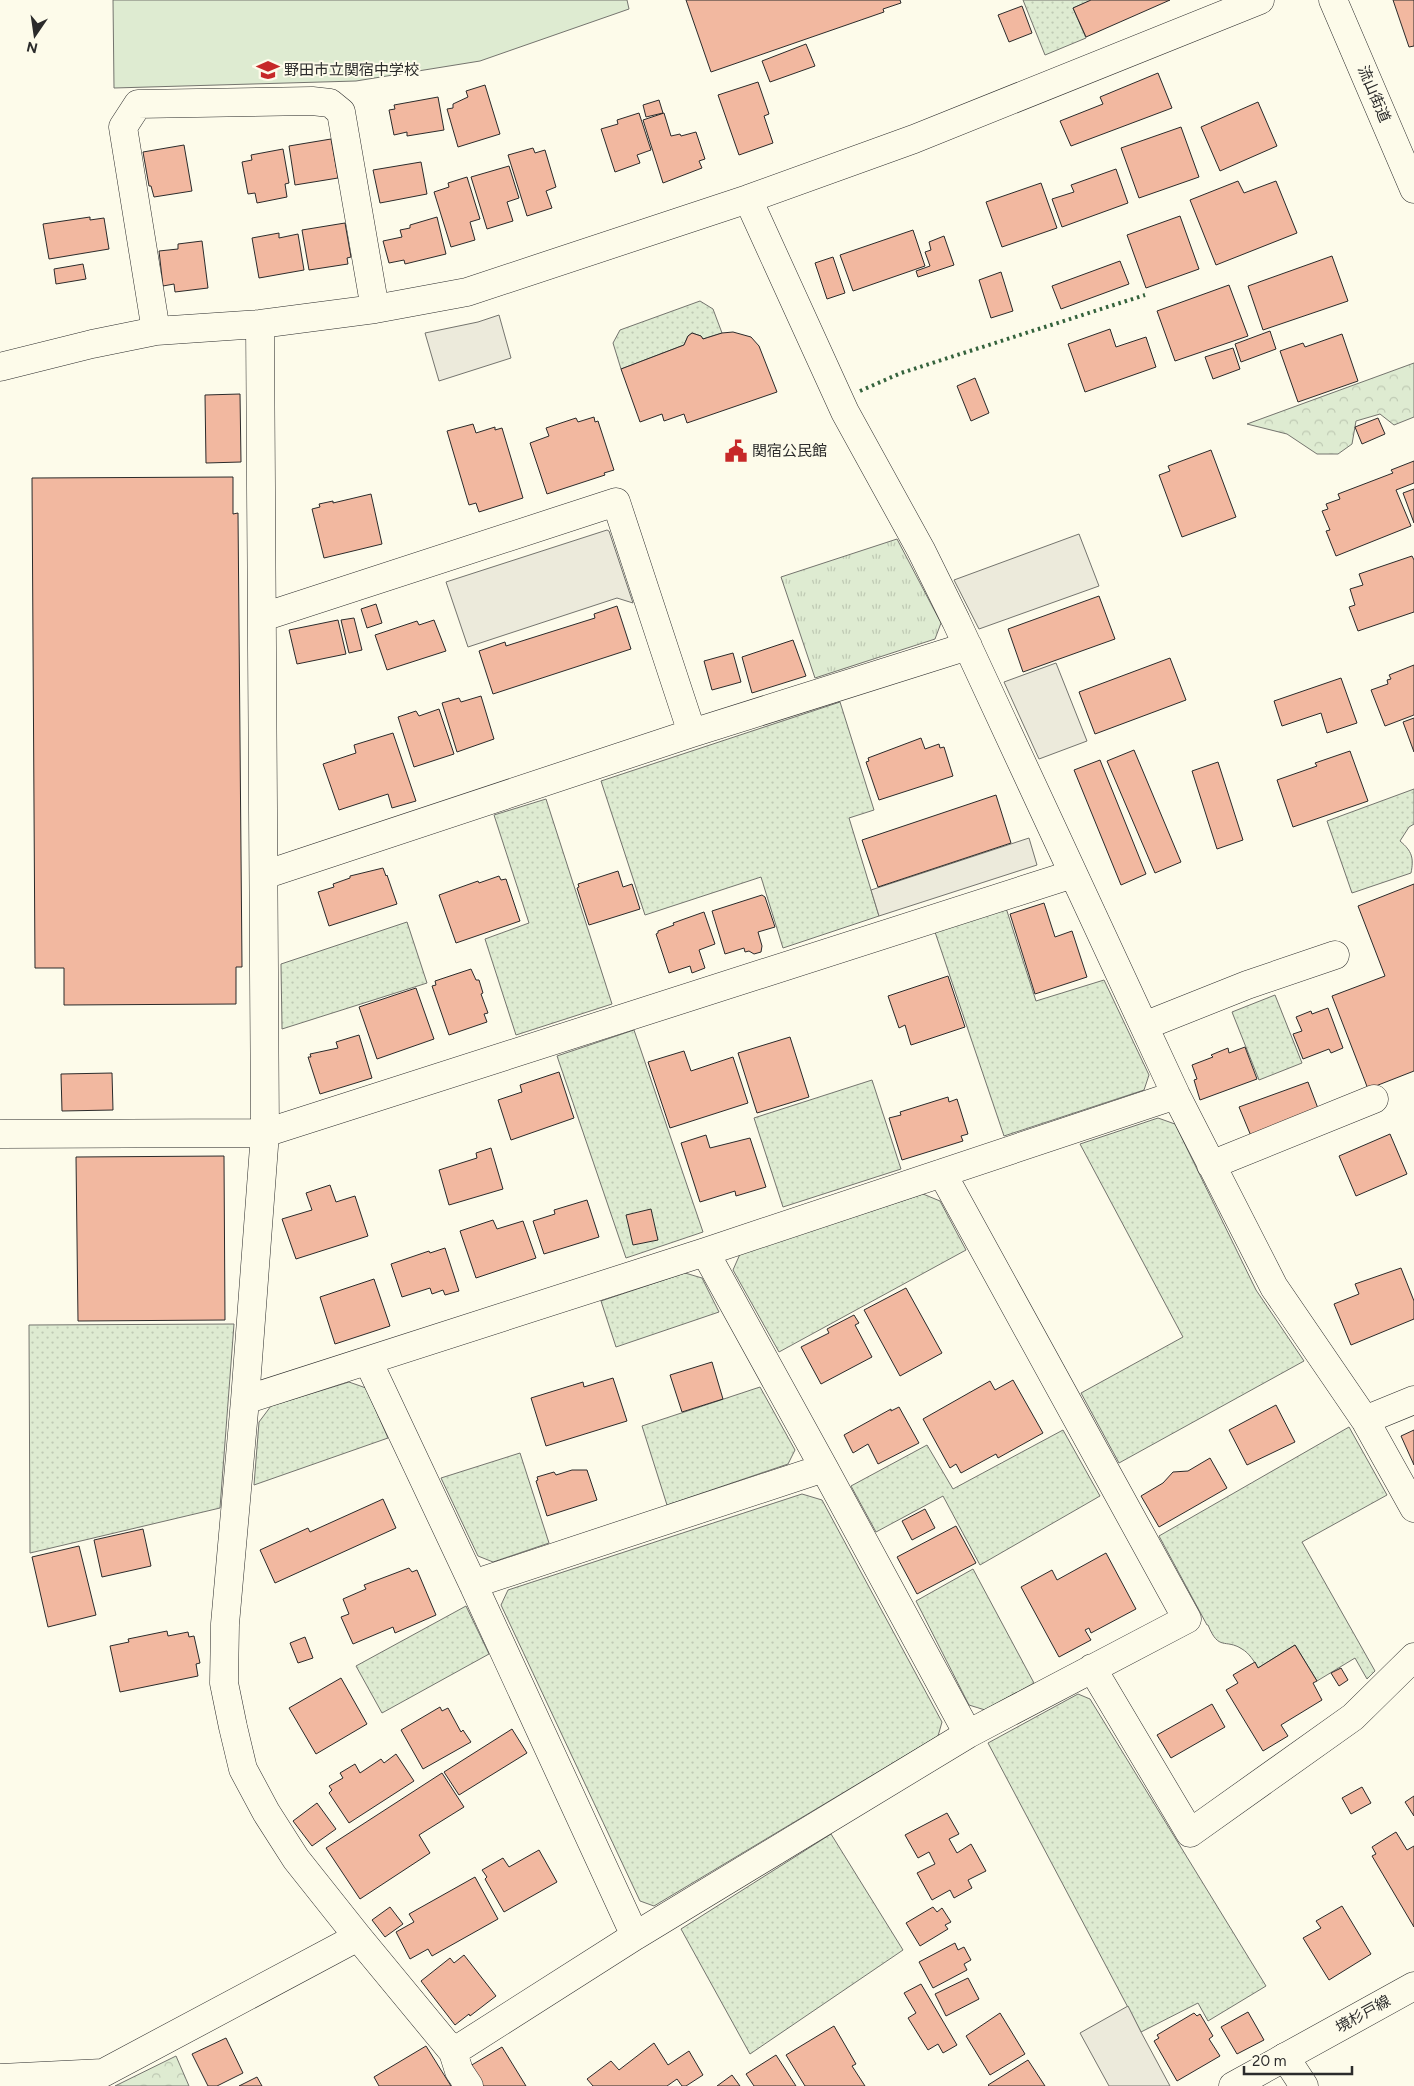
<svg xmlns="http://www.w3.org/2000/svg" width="1414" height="2086" font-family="Figtree,'Noto Sans JP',sans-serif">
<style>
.grass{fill:url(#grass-dots);stroke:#74746e}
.forest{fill:url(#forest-crowns);stroke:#74746e}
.park{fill:url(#park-tufts);stroke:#74746e}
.pitch{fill:#deebd1;stroke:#74746e}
.parking{fill:#eceadb;stroke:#74746e}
.building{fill:#f2b8a0;stroke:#2b2b2b}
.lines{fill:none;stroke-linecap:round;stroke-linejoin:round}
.minor-casing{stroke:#2b2b2b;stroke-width:29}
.major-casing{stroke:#2b2b2b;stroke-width:29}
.minor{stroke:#fdfbea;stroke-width:28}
.major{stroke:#fdfbea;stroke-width:28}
.hedge{stroke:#34623c;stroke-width:4;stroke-dasharray:2.5 4;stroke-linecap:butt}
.labels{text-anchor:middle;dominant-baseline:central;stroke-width:4;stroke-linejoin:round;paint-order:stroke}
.poi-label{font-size:15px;fill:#2b2b2b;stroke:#fdfbea;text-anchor:start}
.street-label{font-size:15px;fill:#2b2b2b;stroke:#fdfbea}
</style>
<defs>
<pattern id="grass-dots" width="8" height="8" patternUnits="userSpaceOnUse" patternTransform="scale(1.25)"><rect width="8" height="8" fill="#deebd1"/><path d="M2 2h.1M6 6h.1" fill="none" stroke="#bfcab4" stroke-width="1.8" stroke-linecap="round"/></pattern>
<pattern id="forest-crowns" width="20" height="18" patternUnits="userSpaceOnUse" patternTransform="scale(1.25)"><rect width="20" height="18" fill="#deebd1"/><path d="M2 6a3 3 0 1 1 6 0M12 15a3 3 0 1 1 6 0" fill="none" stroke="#bfcab4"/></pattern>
<pattern id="park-tufts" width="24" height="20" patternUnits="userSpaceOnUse" patternTransform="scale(1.25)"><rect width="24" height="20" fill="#deebd1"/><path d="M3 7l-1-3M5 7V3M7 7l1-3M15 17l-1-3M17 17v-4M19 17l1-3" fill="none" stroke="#bfcab4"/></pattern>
</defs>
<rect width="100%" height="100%" fill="#fdfbea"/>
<path class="grass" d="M1023 0H1092L1073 8 1086 38 1045 55Z
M700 301 713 309 722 333 703 339 701 336 692 333 688 336 684 345 621 369 613 343 620 330Z
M840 702 874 810 849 818 879 916 783 948 761 877 645 915 601 781Z
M1414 789V824L1409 827 1400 841C1412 851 1414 858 1411 873L1352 893 1327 821Z
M546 799 612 1004 516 1035 485 939 529 923 494 815Z
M1006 908 1036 1001 1104 980 1149 1075 1144 1090 1004 1136 935 932Z
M407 922 427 983 282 1029 281 964Z
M1275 995 1302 1063 1259 1080 1232 1012Z
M634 1030 703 1232 626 1258 557 1056Z
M872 1080 901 1169 783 1207 754 1118Z
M1158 1118 1175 1124 1256 1290 1304 1361 1119 1463 1081 1393 1183 1337 1080 1144Z
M923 1194 940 1201 966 1250 779 1352 733 1270 740 1254Z
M685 1273 702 1278 719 1312 616 1347 601 1301Z
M234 1324 220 1508 30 1553 29 1325Z
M349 1382 366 1388 388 1438 254 1485 259 1422 271 1406Z
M760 1387 795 1450 788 1464 667 1505 642 1426Z
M1349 1427 1387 1495 1302 1542 1375 1671 1367 1679 1355 1658 1317 1681 1295 1645 1258 1668C1254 1661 1249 1653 1242 1649 1225 1638 1219 1652 1208 1625H1207L1159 1536Z
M1063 1430 1100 1496 980 1565 943 1496 876 1532 851 1486 927 1445 953 1489Z
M520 1453 549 1543 493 1562 478 1556 441 1478Z
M802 1494 822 1500 942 1722 938 1736 654 1906 640 1901 501 1605 508 1590Z
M973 1569 1034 1683 985 1710 969 1705 916 1601Z
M466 1606 489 1654 382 1713 356 1666Z
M1078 1694 1090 1699 1266 1986 1208 2021 1198 2003 1141 2032 988 1743Z
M831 1834 903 1950 750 2054 681 1929Z"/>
<path class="forest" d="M1414 363V417L1394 425 1380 414 1356 421 1352 444 1338 454H1317L1287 434 1247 424Z
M176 2056 189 2086H115Z"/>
<path class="park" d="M897 539 941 623 935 639 815 678 781 577Z"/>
<path class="pitch" d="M113 0H627L629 9 480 61 356 81 114 88Z"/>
<path class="parking" d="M499 315 511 358 439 381 425 333 478 322Z
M607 530 609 531 633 603 617 598 468 647 446 582Z
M1079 534 1099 586 979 629 954 580Z
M1056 663 1087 741 1039 759 1004 682Z
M1029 838 1037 865 879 916 871 890Z
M1128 2006 1141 2032 1170 2086H1109L1080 2033Z"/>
<path class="building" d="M686 0H900L901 3 883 9 884 12 711 72Z
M1091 0H1170L1086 37 1073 8Z
M1393 0H1414V46L1409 47Z
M1022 6 1032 33 1009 42 998 15Z
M806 44 815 66 770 82 762 61Z
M1158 73 1172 108 1071 146 1060 121 1103 104 1100 97Z
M758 82 769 114 764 116 773 143 739 155 718 95Z
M485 85 500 134 458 147 447 109 453 108V104L468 97 466 91Z
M438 97 444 130 407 136V132L394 135 389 110 395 109 394 105Z
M659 100 663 113 646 117 643 105Z
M1258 102 1277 146 1220 171 1201 127Z
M639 113 651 150 637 155 640 163 615 172 601 129 618 124 617 120Z
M664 113 671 136 680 134 681 136 696 132 705 159 699 161 702 168 663 183 643 120Z
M1181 127 1199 177 1139 198 1121 148Z
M331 139 338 178 295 185 289 146Z
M184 145 192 191 154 197 151 186H149L143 152Z
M533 148 535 153 545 150 556 187 546 191 552 208 527 216 508 155Z
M283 149 289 183 285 184 287 197 257 203 255 193 248 194 242 162 252 160 251 155Z
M421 162 427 194 380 203 373 170Z
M509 166 519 198 507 202 513 221 487 229 471 177Z
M1116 169 1128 203 1062 227 1052 199 1074 192 1071 185Z
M467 177 480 219 470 222 475 240 451 247 434 192 449 187 448 183Z
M1238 181 1244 193 1276 181 1297 233 1216 265 1190 200Z
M1041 183 1057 228 1002 247 986 202Z
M1180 216 1199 269 1146 288 1127 235Z
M90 217V220L104 218 109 249 49 259 43 224Z
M437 217 446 254 405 264 404 260 389 263 383 241 402 237 400 230 410 228V225Z
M345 223 351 257 347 258 348 264 309 270 302 230Z
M913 230 925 266 853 291 840 255Z
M279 233V238L298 234 304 270 259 278 252 238Z
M944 236 954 265 918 277 916 271 930 266 925 252 931 250 929 242Z
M202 241 208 288 175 292 174 284 163 286 159 251 178 249V244Z
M1332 256 1348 301 1263 330 1248 286Z
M833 257 845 293 827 299 815 263Z
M1120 261 1129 284 1061 309 1052 286Z
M83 264 86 279 56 284 54 269Z
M1001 272 1013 311 991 318 979 280Z
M1229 285 1248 336 1175 361 1157 311Z
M1110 329 1116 347 1146 337 1156 367 1085 392 1068 344Z
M1270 331 1276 349 1241 362 1235 344Z
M733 332 751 337 759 346 777 392 687 423 684 414 664 421 662 414 640 422 621 369 684 345 688 336 692 333 701 336 703 339 722 333Z
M1342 334 1358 381 1298 402 1280 351 1303 343 1305 347Z
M1233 348 1240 369 1213 379 1205 357Z
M975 378 989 413 971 421 957 386Z
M240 394 241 462 206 463 205 395Z
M594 417 595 422 598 421 614 470 604 473 605 475 547 494 530 443 549 436 546 428 576 418 578 422Z
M1378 418 1385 434 1362 444 1355 427Z
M473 424 476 433 495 427V430L502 428 523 498 479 512 476 503 469 505 447 431Z
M1211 450 1236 517 1182 537 1159 475 1170 471 1168 466Z
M1414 461V483L1396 490 1411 526 1336 556 1326 531 1330 530 1322 511 1328 509 1326 504 1340 499 1338 494 1393 473 1391 470Z
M233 477V514L238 513 242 967H236V1004L64 1005V968H35L32 478Z
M1414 489V523L1403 493Z
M371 494 382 544 324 558 312 509 320 507 319 504 333 501V503Z
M1412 556 1414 560V612L1358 631 1349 607 1355 605 1350 589 1363 585 1359 574Z
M1099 596 1115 639 1023 672 1008 629Z
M376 604 382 623 367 628 361 609Z
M617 606 631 649 493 694 479 651 505 642 506 646 595 618 594 614Z
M354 618 362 650 349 653 341 620Z
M338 620 346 654 297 664 289 630Z
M434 620 446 651 387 670 375 635 417 621 419 625Z
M793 640 806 676 752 693 742 657Z
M733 653 741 682 712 690 704 661Z
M1170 658 1186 700 1095 734 1079 692Z
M1414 665V715L1385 726 1371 690 1388 684 1387 680 1391 679 1389 675Z
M1341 678 1357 723 1327 733 1321 713 1282 726 1274 701Z
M481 696 494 739 457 752 442 703 459 698 461 702Z
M439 709 454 754 414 767 398 717 416 711 419 716Z
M1414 718V752L1403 722Z
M393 733 416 801 392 808 388 794 339 810 323 764 356 753 354 745Z
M921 738 925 749 939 744 940 748 944 747 953 776 879 800 866 762 869 761 868 758Z
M1134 750 1181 862 1155 873 1107 761Z
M1350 751 1368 801 1293 827 1277 780 1317 766 1315 763Z
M1100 760 1146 874 1121 885 1074 770Z
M1218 762 1243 840 1217 849 1192 771Z
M996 795 1011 843 878 887 862 840Z
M383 868 386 876 387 875 397 904 329 926 318 892 334 887 333 884 350 878V876Z
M618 871 623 887 632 884 640 909 589 925 577 888 579 887 578 884Z
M499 876 501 880 506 879 520 921 456 943 439 895 478 881 479 883Z
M1414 884V1071L1368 1089 1332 996 1385 976 1358 906Z
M762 895 765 897 775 927 758 932 762 946 761 952 754 954 749 951 745 952 744 948 725 954 712 911Z
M1044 903 1055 937 1072 931 1087 977 1035 994 1010 914Z
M704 912 715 944 699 950 705 968 692 973 690 966 669 973 656 934 658 933V931L674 925 673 923Z
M471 969 476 980H479L483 993 481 994 488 1013 484 1014 487 1022 449 1035 432 986 436 985 435 981Z
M948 976 965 1027 911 1045 905 1025 899 1028 888 996Z
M416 988 434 1039 377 1059 359 1007Z
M1328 1008 1343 1048 1331 1053 1329 1049 1303 1059 1293 1034 1302 1031 1296 1017 1311 1011 1312 1014Z
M359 1035 372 1078 320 1094 308 1057H311L310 1054 338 1048 336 1042Z
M790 1037 809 1097 757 1113 738 1053Z
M1245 1047 1257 1079 1200 1100 1194 1080 1197 1079 1192 1065 1213 1057 1211 1055 1228 1048 1229 1053Z
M684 1051 691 1071 733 1057 748 1103 670 1128 648 1062Z
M559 1072 574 1118 511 1140 498 1100 522 1092 520 1085Z
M112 1073 113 1110 62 1111 61 1074Z
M1308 1082 1319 1111 1251 1136 1239 1107Z
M948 1097 949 1102 957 1099 968 1134 961 1136 963 1141 902 1160 889 1118 901 1115 900 1112Z
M1390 1134 1407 1174 1356 1196 1339 1156Z
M706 1135 710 1148 750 1138 766 1187 736 1196 735 1191 700 1202 681 1143Z
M491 1148 503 1189 449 1205 439 1170 477 1158 476 1153Z
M224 1156 225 1320 78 1321 76 1157Z
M330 1185 336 1202 355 1196 368 1236 296 1259 282 1219 312 1210 306 1193Z
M587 1200 599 1237 544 1254 533 1221 555 1214 554 1210Z
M651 1209 658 1240 633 1245 626 1215Z
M493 1220 497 1229 523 1221 536 1258 476 1278 460 1231Z
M445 1248 459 1291 445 1295 443 1290 432 1294 430 1288 402 1297 391 1264 429 1251 430 1253Z
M1401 1268 1414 1301V1319L1351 1345 1334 1304 1359 1294 1355 1284Z
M374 1279 390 1326 335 1344 320 1297Z
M906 1288 942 1353 900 1376 864 1310Z
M854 1315 859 1323 855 1325 872 1357 821 1384 801 1347 829 1333 827 1329Z
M712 1362 723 1399 682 1412 670 1375Z
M613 1378 627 1421 546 1446 531 1398 583 1382 584 1387Z
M1013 1380 1043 1433 998 1458 996 1454 961 1473 956 1464 950 1468 923 1419 990 1381 995 1390Z
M1276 1405 1295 1442 1247 1465 1229 1430Z
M899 1407 919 1443 878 1464 868 1444 853 1453 844 1435 891 1409V1411Z
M1414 1430V1465L1401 1436Z
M1210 1458 1227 1488 1159 1527 1141 1496 1163 1483 1173 1472 1188 1471Z
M572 1470H587L597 1500 547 1516 536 1481 538 1480 537 1477 554 1472 556 1475Z
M383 1499 396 1528 275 1583 260 1550 308 1528 310 1532Z
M925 1509 935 1528 912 1540 902 1521Z
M956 1526 976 1563 917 1594 897 1557Z
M143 1529 151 1566 102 1577 94 1540Z
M79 1546 96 1615 48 1627 32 1557Z
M1106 1553 1136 1609 1091 1633 1089 1628 1085 1630 1091 1640 1059 1657 1021 1587 1052 1570 1057 1580Z
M409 1568 412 1572 417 1570 436 1615 395 1633 393 1627 353 1644 341 1617 349 1614 343 1599 366 1589 364 1585Z
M167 1631 168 1636 188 1632 189 1637 194 1636 200 1663 196 1664 198 1676 120 1692 110 1646 129 1642 128 1639Z
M305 1637 313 1658 298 1663 290 1643Z
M1295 1645 1317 1681 1313 1683 1322 1700 1281 1725 1288 1736 1263 1751 1226 1690 1238 1683 1233 1675 1255 1662 1258 1668Z
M1341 1668 1348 1680 1339 1686 1331 1673Z
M341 1678 367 1724 316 1754 289 1708Z
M1212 1704 1225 1727 1171 1758 1157 1735Z
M440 1707 442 1711 448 1708 461 1732 463 1730 471 1742 423 1769 401 1730Z
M512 1729 527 1753 459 1795 444 1772Z
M396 1754 414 1781 349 1823 329 1793 332 1790 329 1786 343 1778 340 1773 355 1764 360 1773 381 1759 384 1763Z
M442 1773 464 1807 419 1835 430 1853 360 1899 326 1848Z
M1362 1787 1371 1803 1351 1814 1342 1798Z
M1414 1796V1816L1405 1802Z
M317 1803 336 1829 312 1846 293 1821Z
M947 1813 959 1834 949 1839 957 1853 971 1844 986 1871 968 1880 972 1888 954 1898 950 1890 932 1900 917 1873 935 1864 929 1852 918 1858 905 1835Z
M1396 1832 1407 1850 1414 1846V1927L1372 1856 1376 1854 1372 1847Z
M539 1850 557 1882 504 1912 485 1879 487 1877 482 1870 503 1858 509 1867Z
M475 1877 498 1919 432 1956 428 1949 410 1959 396 1932 414 1922 409 1914Z
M1342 1906 1371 1954 1329 1980 1303 1938 1321 1928 1316 1921Z
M390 1907 403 1924 385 1937 372 1920Z
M933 1907 937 1912 942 1908 951 1922 945 1925 948 1929 920 1946 906 1923Z
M955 1943 958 1950 964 1947 971 1960 964 1964 967 1970 933 1988 919 1962Z
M464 1955 496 1996 470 2016 469 2014 455 2025 421 1981 450 1958 454 1963Z
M968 1978 979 1999 946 2016 935 1994Z
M921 1984 957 2045 943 2053 938 2044 928 2050 908 2018 916 2013 904 1993Z
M1248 2012 1264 2040 1237 2054 1221 2027Z
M1000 2013 1025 2054 990 2075 966 2036Z
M1194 2013 1197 2016 1200 2014 1213 2036 1209 2039 1220 2056 1177 2081 1154 2041 1159 2038 1157 2035Z
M834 2026 856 2064 852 2066 865 2086H805L786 2055Z
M226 2038 243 2073 217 2086H208L192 2054Z
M654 2043 668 2065 689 2051 703 2075 686 2086H682L677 2079 667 2086H593L587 2079 611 2061 619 2070Z
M426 2046 451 2086H379L374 2077Z
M502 2047 526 2086H482L470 2066Z
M776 2055 796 2086H754L746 2074Z
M1028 2060 1045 2086H989L988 2085Z
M732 2075 740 2086H717Z
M257 2077 262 2086H239Z"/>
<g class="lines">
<defs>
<path id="minor" d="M748 199 845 412 921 550 956 621 1176 1095 1274 1287 1365 1420 1414 1508
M260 324 265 1133 245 1400 225 1624 224 1683 233 1727 243 1769 266 1812 296 1859 358 1937 453 2052 459 2071 469 2086
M156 331 123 127 138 104 312 101 330 103 341 112 375 309
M0 367 92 344 156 331 260 324 375 309 467 292 748 199 914 139 1260 0
M263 617 616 502 692 733
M264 875 692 733 968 646
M1144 1026 1247 985 1335 955
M0 1134 265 1133 1073 874
M1211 1165 1374 1099
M705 1252 824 1468 968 1734
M368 1361 473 1584 635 1936
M245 1400 705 1252 1176 1095
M1365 1420 1414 1400
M473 1584 824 1468
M1092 1668 1190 1833 1353 1717 1414 1657
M453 2052 635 1936 968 1734 1187 1619 942 1173
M1285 2057 1304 2086
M0 2078 103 2073 358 1937"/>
<path id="major" d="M1333 0 1414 189
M1233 2086 1414 1986"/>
</defs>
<use href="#minor" class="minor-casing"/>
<use href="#major" class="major-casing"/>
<use href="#minor" class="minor"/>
<use href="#major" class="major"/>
<path class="hedge" d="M860 391 901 373 1145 295"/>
</g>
<defs>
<symbol id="school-bare" viewBox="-9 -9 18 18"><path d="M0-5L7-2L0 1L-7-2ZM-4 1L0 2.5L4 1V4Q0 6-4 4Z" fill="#c62828" stroke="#fdfbea" stroke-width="2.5" paint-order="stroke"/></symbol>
<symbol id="civic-bare" viewBox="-9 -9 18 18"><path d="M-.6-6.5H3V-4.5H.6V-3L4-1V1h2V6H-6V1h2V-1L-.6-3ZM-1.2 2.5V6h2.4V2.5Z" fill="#c62828" stroke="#fdfbea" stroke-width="2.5" paint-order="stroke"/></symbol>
</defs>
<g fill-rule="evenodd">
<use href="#school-bare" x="252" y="54" width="32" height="32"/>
<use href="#civic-bare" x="720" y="435" width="32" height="32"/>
</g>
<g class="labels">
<g class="poi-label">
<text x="284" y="70">野田市立関宿中学校</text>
<text x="752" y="451">関宿公民館</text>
</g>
<g class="street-label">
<text transform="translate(1374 94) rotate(67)">流山街道</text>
<text transform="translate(1363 2014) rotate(-29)">境杉戸線</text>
</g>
</g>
<g transform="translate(35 35) rotate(193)" stroke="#fdfbea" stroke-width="4" paint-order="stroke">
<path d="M0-4L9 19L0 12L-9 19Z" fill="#2b2b2b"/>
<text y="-8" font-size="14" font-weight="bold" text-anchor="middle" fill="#2b2b2b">N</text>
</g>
<path d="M1244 2066v8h108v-8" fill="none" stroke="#2b2b2b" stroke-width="2.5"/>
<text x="1252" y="2066" font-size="15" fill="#2b2b2b" stroke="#fdfbea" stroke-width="4" paint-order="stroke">20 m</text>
</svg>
